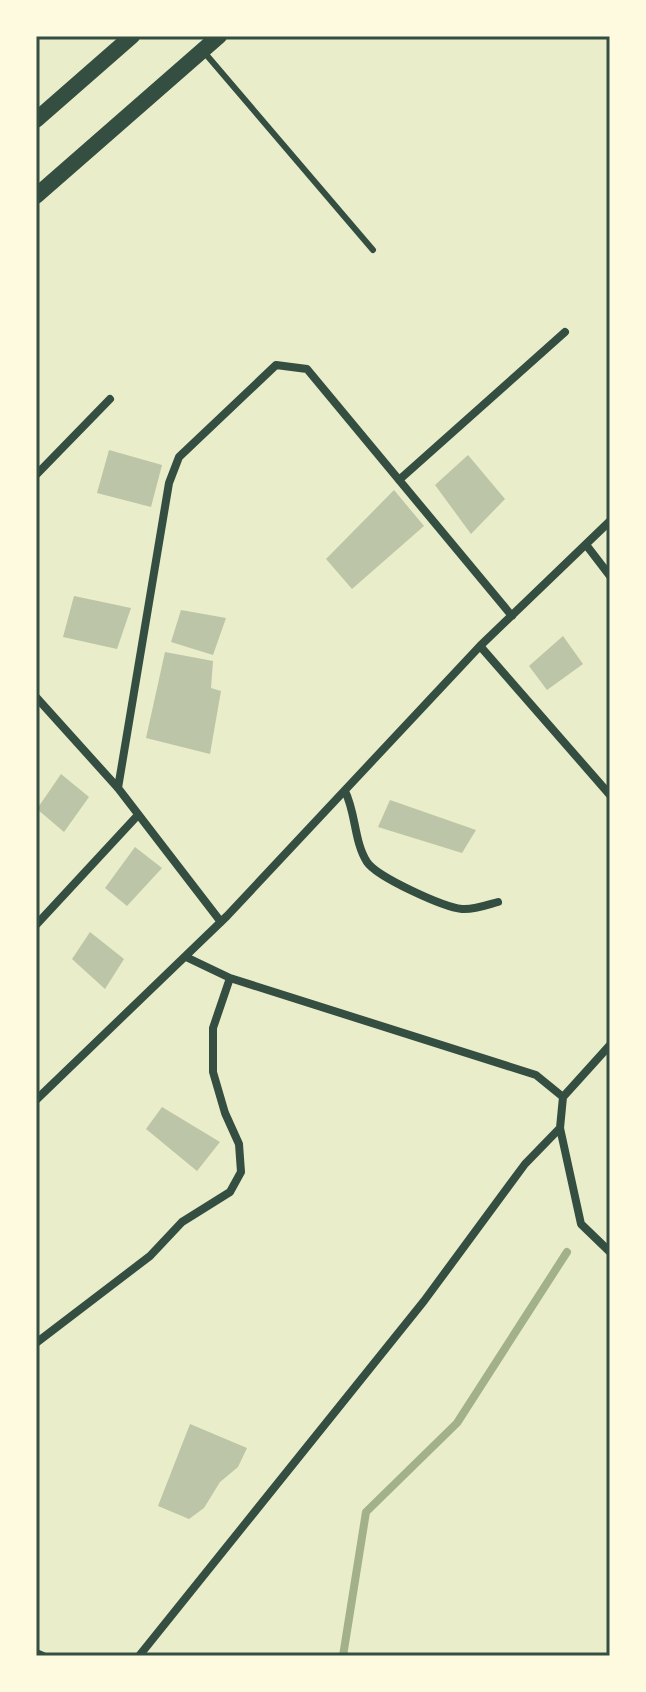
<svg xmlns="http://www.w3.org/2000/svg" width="646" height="1692" font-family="'Source Serif 4',serif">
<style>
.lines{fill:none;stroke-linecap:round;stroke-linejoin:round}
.stream{stroke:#a3b18a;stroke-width:8}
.building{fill:#bcc5a7}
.service{stroke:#344e41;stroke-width:6}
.minor{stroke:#344e41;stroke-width:8}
.secondary{stroke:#344e41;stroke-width:16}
.neatline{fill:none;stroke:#344e41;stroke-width:3}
</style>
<rect width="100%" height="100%" fill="#e9edc9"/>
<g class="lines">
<path class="stream" d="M343 1656 366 1512 457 1423 567 1252"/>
</g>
<path class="building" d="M109 450 162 465 151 507 97 493Z
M468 455 505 499 471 534 435 485Z
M394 490 424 526 352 589 326 559Z
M74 596 131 608 117 649 63 637Z
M181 610 226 618 213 655 171 642Z
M563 636 583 664 547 690 529 666Z
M165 652 213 661 211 688 221 691 210 754 146 738Z
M61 774 89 797 64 832 37 809Z
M390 800 476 830 462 853 378 827Z
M135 847 162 868 127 906 105 888Z
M90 932 124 959 105 989 72 959Z
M162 1107 220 1142 197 1171 146 1129Z
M190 1424 247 1448 238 1467 220 1482 204 1508 189 1519 158 1506Z"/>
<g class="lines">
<path class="service" d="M204 52 373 250"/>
<path class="minor" d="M36 475 110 399
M399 480 565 332
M587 546 610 576
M480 646 610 795
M36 697 118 788 221 922
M118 788 169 483 179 457 276 365 307 369 512 616
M345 791C356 813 354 842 367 862 377 877 443 907 462 909 474 910 487 905 498 902
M36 925 138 815
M186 957 230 978 536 1075 563 1097 560 1128 581 1224 610 1252
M563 1097 610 1045
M36 1100 227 916 480 646 610 521
M36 1343 150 1256 182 1222 230 1192 241 1172 239 1144 225 1113 213 1072V1028L230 978
M36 1653 43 1656
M139 1656 424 1301 525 1164 560 1128"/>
<path class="secondary" d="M36 120 132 36
M36 196 219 36"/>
</g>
<rect width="646" height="1692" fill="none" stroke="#fefae0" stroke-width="76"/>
<rect x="38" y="38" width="570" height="1616" class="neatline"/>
</svg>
